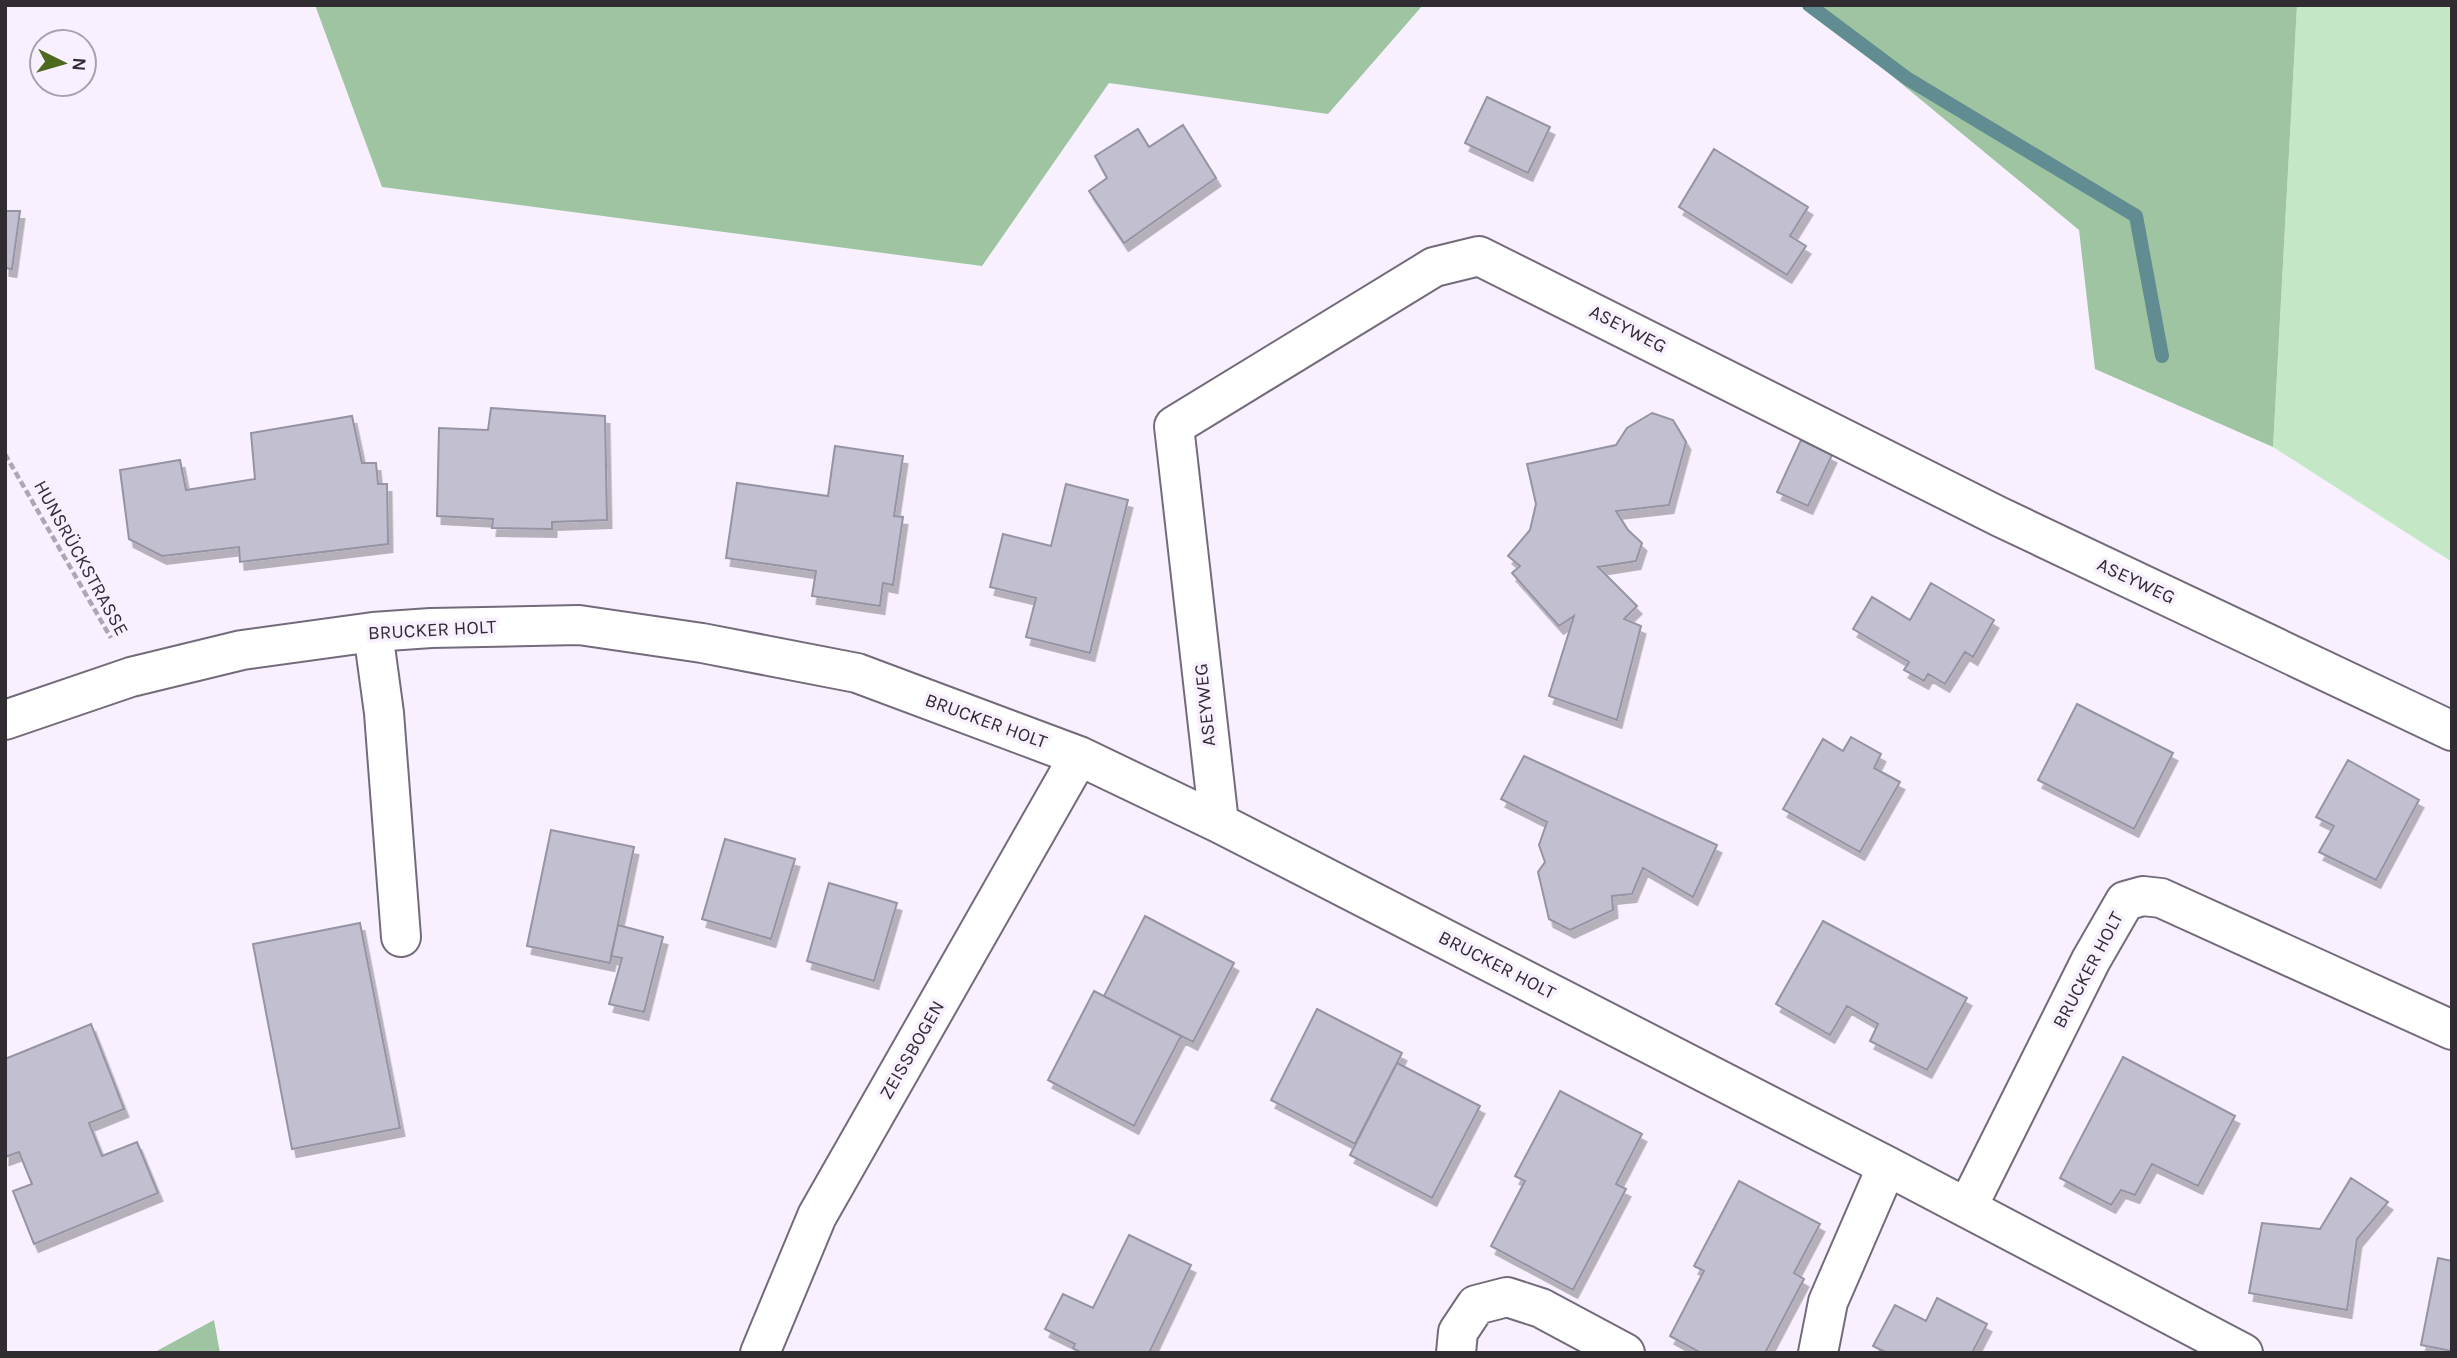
<svg xmlns="http://www.w3.org/2000/svg" width="2457" height="1358" font-family="Karla,sans-serif">
<style>
.green{fill:#c4e8c6}
.forest{fill:#9ec4a1}
.lines{fill:none;stroke-linecap:round;stroke-linejoin:round}
.stream{stroke:#618c91;stroke-width:14}
.building{fill:#c2bfd1;stroke:#9593a4;stroke-width:2;filter:url(#shadow)}
.minor-casing{stroke:#736b7a;stroke-width:42}
.path{stroke:#aea7b2;stroke-width:4.5;stroke-dasharray:7 3.5;stroke-linecap:butt}
.minor{stroke:#fff;stroke-width:38}
.labels{text-anchor:middle;dominant-baseline:central;stroke-width:7;stroke-linejoin:round;paint-order:stroke}
.street-label{font-size:19px;fill:#302c32;stroke:#f8f0fe}
</style>
<defs>
<filter id="shadow"><feDropShadow dx="4.5" dy="8" stdDeviation="0" flood-color="#0004"/></filter>
</defs>
<rect width="100%" height="100%" fill="#f8f0fe"/>
<path class="green" d="M2297 5H2452V562L2273 447Z"/>
<path class="forest" d="M315 5H1423L1328 114 1109 83 982 266 382 187Z
M1806 5H2297L2273 447 2095 369 2079 230Z
M214 1320 220 1353H153Z"/>
<g class="lines">
<path class="stream" d="M1809 5 1908 79 2136 216 2162 356"/>
</g>
<path class="building" d="M1487 97 1550 127 1528 173 1465 143Z
M1183 125 1216 178 1124 243 1089 191 1107 178 1095 156 1138 129 1149 147Z
M1714 149 1808 207 1790 236 1806 246 1787 275 1679 207Z
M5 211H20L12 269 5 268Z
M491 408 605 416 607 520 552 522V529L492 528 493 519 437 516 439 428 488 430Z
M1652 413 1673 420 1686 442 1669 505 1616 511 1628 530 1642 543 1636 561 1598 567 1637 606 1624 619 1641 626 1617 720 1549 696 1574 616 1559 626 1512 573 1520 566 1508 556 1530 530 1536 504 1527 464 1616 445 1627 428Z
M352 416 362 463H376L378 484H387L388 544 240 562 239 547 162 556 129 539 120 470 180 460 186 490 255 479 251 433Z
M1801 440 1832 455 1808 506 1777 492Z
M835 446 903 456 894 516 903 517 893 585 883 583 880 606 812 596 816 571 726 558 737 483 828 496Z
M1066 484 1128 500 1090 653 1026 637 1036 598 990 587 1003 534 1051 546Z
M1931 583 1994 620 1973 657 1965 652 1945 684 1928 674 1924 681 1904 670 1909 662 1853 629 1872 597 1910 620Z
M2077 704 2173 753 2134 829 2038 780Z
M1851 737 1881 754 1874 768 1900 782 1860 852 1783 809 1823 739 1843 751Z
M1524 756 1717 845 1693 897 1643 868 1632 894 1612 896 1613 910 1570 930 1549 919 1538 872 1545 862 1539 845 1547 822 1501 799Z
M2348 760 2419 800 2376 880 2319 852 2334 826 2316 817Z
M551 830 634 847 610 963 527 946Z
M725 839 795 859 771 939 702 919Z
M829 883 897 903 874 981 807 961Z
M1145 916 1234 963 1193 1042 1104 996Z
M1823 921 1967 998 1927 1070 1870 1041 1878 1024 1847 1006 1830 1035 1776 1004Z
M360 923 400 1128 292 1149 253 944Z
M618 925 663 937 644 1012 609 1004 622 958 611 956Z
M1094 991 1181 1036 1134 1126 1048 1080Z
M1317 1009 1402 1053 1355 1144 1271 1100Z
M91 1024 124 1109 89 1123 102 1156 137 1142 158 1193 34 1244 13 1191 32 1184 19 1152 5 1157V1059Z
M2123 1057 2235 1116 2198 1186 2152 1164 2135 1195 2121 1190 2111 1205 2060 1178Z
M1397 1063 1480 1106 1432 1198 1350 1155Z
M1560 1091 1642 1134 1616 1184 1626 1189 1573 1290 1491 1246 1525 1181 1515 1176Z
M2351 1178 2388 1202 2357 1239 2347 1310 2249 1293 2262 1223 2320 1229Z
M1739 1181 1820 1224 1794 1273 1804 1279 1765 1353H1701L1670 1336 1704 1271 1694 1266Z
M1129 1235 1191 1265 1149 1353H1082L1073 1348 1075 1344 1045 1329 1063 1294 1093 1308Z
M2438 1258 2452 1261V1351L2421 1345Z
M1937 1298 1987 1324 1972 1353H1887L1873 1346 1895 1305 1926 1321Z"/>
<g class="lines">
<defs>
<path id="minor" d="M373 632 384 713 401 937
M5 720 131 677 242 650 373 632 431 628 579 625 702 643 857 673 1079 756 1219 823 1887 1166 2243 1353
M1219 823 1174 426 1434 267 1479 256 2000 517 2452 731
M1967 1208 2091 960 2125 901 2143 896 2161 898 2452 1030
M760 1353 817 1216 1079 756
M1456 1353 1458 1332 1476 1305 1507 1297 1541 1308 1625 1353
M1818 1353 1828 1302 1887 1166"/>
</defs>
<use href="#minor" class="minor-casing"/>
<path class="path" d="M5 454 111 638"/>
<use href="#minor" class="minor"/>
</g>
<g class="labels">
<g class="street-label">
<text transform="translate(1628 329) rotate(27)">ASEYWEG</text>
<text transform="translate(81 558) rotate(61)">HUNSRÜCKSTRASSE</text>
<text transform="translate(2136 581) rotate(25)">ASEYWEG</text>
<text transform="translate(432 630) rotate(-3)">BRUCKER HOLT</text>
<text transform="translate(1205 705) rotate(-96)">ASEYWEG</text>
<text transform="translate(986 721) rotate(20)">BRUCKER HOLT</text>
<text transform="translate(1497 965) rotate(27)">BRUCKER HOLT</text>
<text transform="translate(2088 970) rotate(-62)">BRUCKER HOLT</text>
<text transform="translate(912 1050) rotate(-60)">ZEISSBOGEN</text>
</g>
</g>
<rect width="2457" height="1358" fill="none" stroke="#302c32" stroke-width="14"/>
<g transform="translate(63 63) rotate(95)"><circle r="33" fill="#f8f0fe" stroke="#a8a2ac" stroke-width="2"/>
<path d="M0-5L12 26L0 18L-12 26Z" fill="#4d691d"/>
<text y="-10" font-size="19" font-weight="bold" text-anchor="middle" fill="#302c32">N</text>
</g>
</svg>
